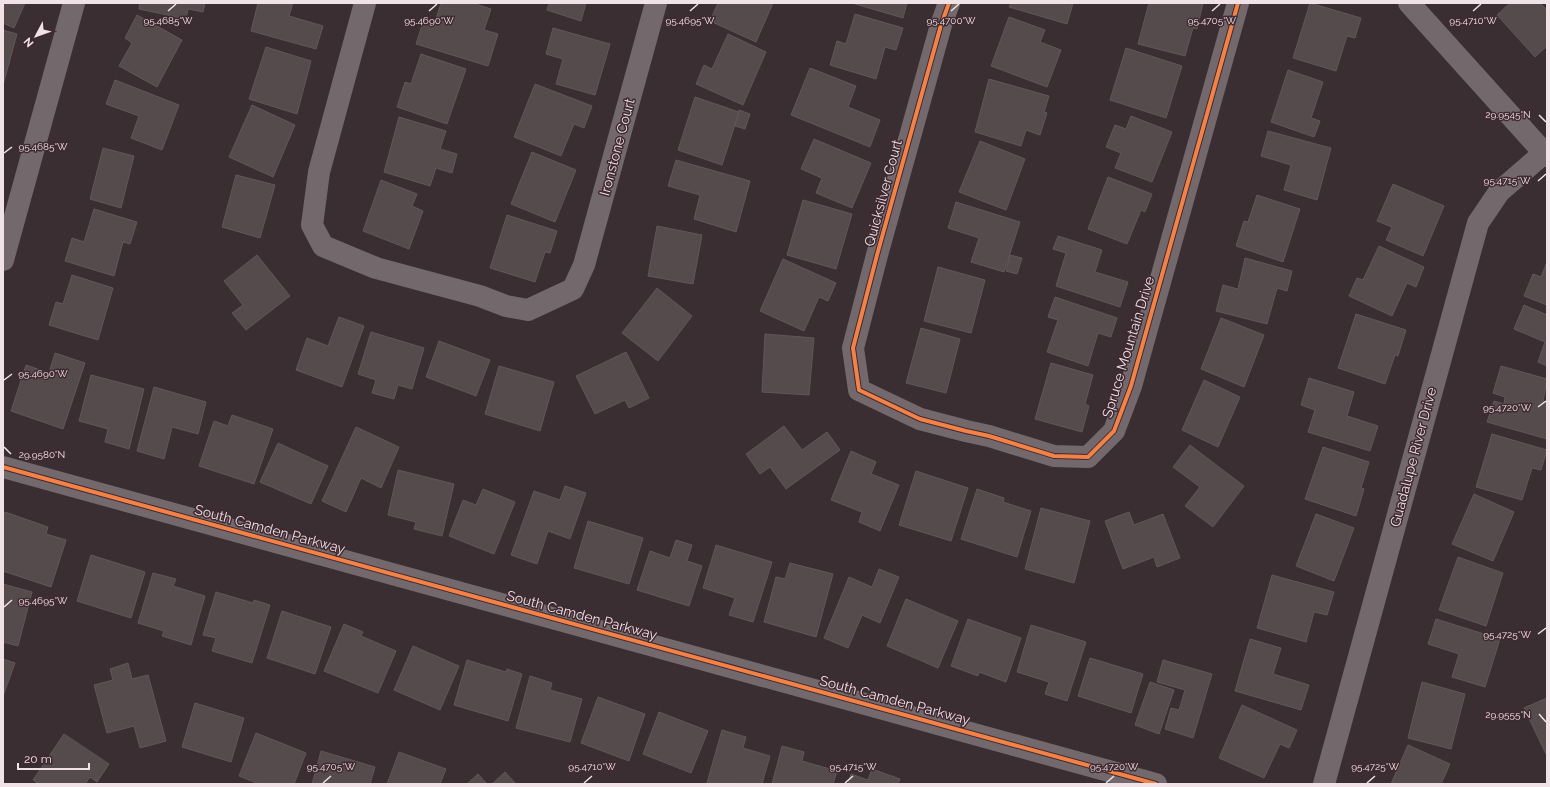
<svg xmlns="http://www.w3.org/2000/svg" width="1550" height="787" font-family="Raleway,sans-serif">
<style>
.building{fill:#554b4c;stroke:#615658}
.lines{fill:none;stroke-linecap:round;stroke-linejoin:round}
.street{stroke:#73696d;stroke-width:22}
.cycleway-casing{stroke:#3f2931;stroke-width:6}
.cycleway{stroke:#f48246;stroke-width:4}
.ticks{fill:none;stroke:#f1e2e7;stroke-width:1.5}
.labels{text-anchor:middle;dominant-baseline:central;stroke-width:3;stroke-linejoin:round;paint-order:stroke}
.street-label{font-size:14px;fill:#f1e2e7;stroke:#3f2931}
.ticks-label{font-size:10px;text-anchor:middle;fill:#f1e2e7;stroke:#3f2931;stroke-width:3;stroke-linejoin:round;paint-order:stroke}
</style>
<rect width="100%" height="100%" fill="#3a2e32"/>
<path class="building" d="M3 3H25L14 28 3 23Z
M140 3H205L203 12 188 9 186 19 139 9Z
M258 3H293L289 16 323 26 316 49 251 31Z
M441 3H472L491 9 484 30 498 34 488 66 416 44 423 22 434 25Z
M549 3H586L581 21 547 10Z
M718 3H773L756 42 710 21Z
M852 3H907L903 18Z
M1011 3H1073L1067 24 1009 7Z
M1149 3H1203L1197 29 1193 28 1185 56 1138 44Z
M1310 3 1361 18 1355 38 1347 36 1336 71 1293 58Z
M1510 3H1540L1547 10V46L1535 57 1497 15Z
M855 14 903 28 896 50 885 47 876 79 830 65 837 41 846 44Z
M137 15 182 40 157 87 119 66 132 43 125 38Z
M1009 17 1045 30 1040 42 1061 50 1047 87 991 66Z
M553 28 610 44 595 95 556 84 563 59 546 54Z
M3 30 17 34 3 85Z
M728 34 766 52 743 105 696 84 704 65 712 69Z
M266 47 311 61 297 114 249 99Z
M1126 48 1182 66 1166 118 1110 100Z
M421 54 466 69 447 124 397 107 405 82 411 84Z
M810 68 856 86 848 107 880 120 870 147 791 115Z
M1288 70 1323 82 1311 118 1320 121 1314 137 1271 122Z
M989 79 1049 96 1044 112 1047 113 1040 135 1026 130 1021 146 975 132Z
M115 80 179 105 162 150 131 138 139 116 106 104Z
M535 84 592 106 584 128 574 124 561 156 514 137Z
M695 97 739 112 722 165 678 150Z
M252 105 295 125 273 177 229 157Z
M739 110 750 114 745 129 735 126Z
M1131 116 1172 132 1152 182 1115 168 1121 153 1106 147 1115 125 1126 129Z
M399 117 446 131 440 149 457 154 452 173 436 168 430 186 384 172Z
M1268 131 1331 148 1317 200 1284 190 1291 165 1261 156Z
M814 139 871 163 852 208 816 193 822 178 801 169Z
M980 141 1025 159 1006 210 959 192Z
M103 148 134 156 121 208 90 199Z
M532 152 576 170 555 222 511 204Z
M676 160 750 181 736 232 694 219 700 195 668 186Z
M236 175 275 185 260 238 222 227Z
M1108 177 1152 194 1145 212 1141 210 1127 244 1088 229Z
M381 180 417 194 412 206 423 211 409 249 363 231Z
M1393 184 1444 206 1423 256 1386 240 1392 227 1377 221Z
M1257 195 1300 209 1283 262 1236 246 1244 221 1248 222Z
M803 200 852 214 836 269 787 255Z
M956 202 1020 222 1004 272 971 262 979 238 948 228Z
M94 209 137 222 130 244 123 242 114 276 65 261 72 238 84 242Z
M507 215 557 231 550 253 545 252 535 282 490 268Z
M657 226 702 235 693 284 648 276Z
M1058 236 1102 250 1095 272 1128 282 1120 307 1056 286 1066 253 1053 249Z
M1379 246 1424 267 1416 287 1407 283 1392 316 1349 296 1357 278 1363 280Z
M257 255 290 296 246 330 232 313 243 305 224 281Z
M1010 255 1022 258 1017 274 1006 271Z
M1245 258 1292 271 1287 291 1277 288 1267 324 1216 311 1223 285 1238 289Z
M783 259 836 283 828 301 819 297 804 331 760 311Z
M1547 262V305L1524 296 1533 274 1541 277Z
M938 267 985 280 971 333 924 321Z
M72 275 113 288 98 340 49 325 56 302 63 304Z
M657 288 692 316 658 361 622 333Z
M1055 297 1117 318 1111 337 1098 333 1088 366 1047 352 1058 320 1048 317Z
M1524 305 1547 315V366L1538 362 1545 342 1514 329Z
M1356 314 1406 330 1398 356 1395 355 1385 384 1338 368Z
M339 317 364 326 342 387 296 370 307 338 328 346Z
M1221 318 1264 335 1244 387 1201 369Z
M921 328 960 339 946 393 906 383Z
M371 332 424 348 412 389 398 385 394 399 372 393 376 380 358 374Z
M765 334 814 338 809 395 762 392Z
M439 341 490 360 476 396 426 377Z
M626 352 649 398 629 408 625 400 595 414 576 376Z
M55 353 85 363 63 429 11 411 26 365 49 373Z
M1051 363 1093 375 1085 404 1089 406 1082 432 1035 419Z
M499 366 554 382 540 431 485 414Z
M1501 366 1547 379 1543 402 1547 403V439L1487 422 1494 401 1504 404 1505 397 1493 393Z
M91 375 144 389 129 449 105 442 108 429 79 421Z
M1309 378 1354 392 1347 416 1378 426 1370 451 1308 432 1315 410 1301 405Z
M1204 380 1240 397 1218 447 1182 430Z
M154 387 206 402 198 434 172 427 164 459 137 451Z
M232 415 273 429 254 484 199 466 214 421 228 426Z
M784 426 802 450 827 432 840 450 786 489 770 467 760 474 746 454Z
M356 427 399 447 381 488 361 478 346 512 322 501Z
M1492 434 1547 450 1541 470 1532 468 1522 500 1476 487Z
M278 443 328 466 311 504 260 482Z
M1190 445 1244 486 1213 527 1185 506 1200 487 1173 467Z
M1323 447 1369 462 1361 488 1364 489 1356 516 1305 499Z
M851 451 876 462 871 474 899 485 880 531 859 522 862 512 831 500Z
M398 470 454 484 442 536 414 529 416 522 388 515Z
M916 471 968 488 951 541 899 525Z
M565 486 586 493 570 539 548 531 537 564 511 555 534 491 560 500Z
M483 489 515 502 494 554 449 536 463 500 476 505Z
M977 489 1004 498 1003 502 1031 511 1017 557 961 539Z
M1474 494 1514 512 1493 561 1452 544Z
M1041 508 1090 521 1074 583 1025 569Z
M5 512 48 527 46 534 66 540 51 587 3 571V517Z
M1129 512 1134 525 1163 514 1180 558 1157 567 1154 557 1123 569 1105 521Z
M1316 514 1354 528 1334 581 1296 566Z
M588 521 643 538 629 584 574 568Z
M676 540 692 545 687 561 702 566 689 606 637 590 650 551 670 558Z
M716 545 772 562 753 622 729 615 735 598 703 588Z
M91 555 145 572 131 618 77 601Z
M1458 557 1503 573 1486 626 1439 610Z
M790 563 833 574 816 637 764 622 776 577 785 579Z
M879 569 899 577 880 623 862 615 848 648 824 638 849 577 872 587Z
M153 573 176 579 173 586 205 596 191 645 162 636 164 631 138 623Z
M1272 575 1334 592 1327 615 1314 612 1306 642 1257 628Z
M3 584 32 592 18 646 3 642Z
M216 592 253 603 254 600 270 605 252 663 212 651 216 638 203 635Z
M906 599 958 621 938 668 887 646Z
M282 611 331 627 315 674 267 658Z
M968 619 1021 638 1006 682 979 672 978 676 951 666Z
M1436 619 1500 639 1485 687 1452 677 1459 654 1428 644Z
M344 624 363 632 361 636 396 651 378 693 324 671Z
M1031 625 1086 642 1067 701 1045 694 1049 682 1017 672Z
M1250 639 1281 648 1273 674 1309 685 1301 710 1235 691Z
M413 646 459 666 440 710 394 690Z
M1090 658 1143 674 1131 713 1078 696Z
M3 659 15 663 3 696Z
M467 660 506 672 507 669 522 674 508 721 454 705Z
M1163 660 1212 674 1193 738 1165 729 1171 708 1179 710 1185 690 1157 682Z
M128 663 132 679 148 675 166 741 140 748 134 726 107 733 94 685 113 680 110 669Z
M530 676 552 683 550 690 582 699 570 742 516 728Z
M1150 682 1174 690 1159 734 1135 725Z
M1422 682 1465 694 1451 749 1408 738Z
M598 697 645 714 629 761 581 743Z
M1547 698V754H1546L1524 708Z
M195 703 244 718 231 762 182 747Z
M1242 705 1297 730 1289 748 1280 744 1264 778 1219 758Z
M659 712 708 731 691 773 643 754Z
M722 730 746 737 743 748 770 756 762 784 707 783Z
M256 733 306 753 294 784H259L239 776Z
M64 734 109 764 97 782 90 777 85 784H39L33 780Z
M1408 745 1450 764 1441 784H1391Z
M782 746 804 752 802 761 837 771 833 784H772Z
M321 751 375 767 370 784H312Z
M399 752 446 769 440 784H387Z
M872 769 900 779 898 784H848L851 774 868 780Z
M505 772 516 784H492Z
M478 774 487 784H467Z"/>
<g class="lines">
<path class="street" d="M365 3 319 172 312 225 323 246 376 268 480 296 506 306 528 310 573 289 584 265 656 3
M949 3 941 25 877 255 853 348 859 390 920 419 966 431 989 436 1054 456 1088 457 1114 431 1131 386 1238 3
M1409 3 1547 156
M3 260 74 3
M3 467 1156 784
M1324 784 1478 223 1499 192 1544 153"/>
<defs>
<path id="cycleway" d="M949 3 941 25 877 255 853 348 859 390 920 419 966 431 989 436 1054 456 1088 457 1114 431 1131 386 1238 3
M3 467 1156 784"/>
</defs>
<use href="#cycleway" class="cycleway-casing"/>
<use href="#cycleway" class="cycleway"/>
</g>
<path class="ticks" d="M168 11 176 4M429 11 437 4M690 11 698 4M951 11 959 4M1212 11 1220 4M1473 11 1481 4M1539 115 1546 122M4 153 12 147M1538 181 1546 174M4 380 12 374M1538 407 1546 401M4 447 11 454M4 607 12 600M1538 634 1546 628M1539 714 1546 722M323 783 331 776M584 783 592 776M845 783 853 776M1106 783 1114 776M1367 783 1375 776"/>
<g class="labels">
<g class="street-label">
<text transform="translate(617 147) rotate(-75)">Ironstone Court</text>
<text transform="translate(883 193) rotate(-75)">Quicksilver Court</text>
<text transform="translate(1128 347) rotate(-73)">Spruce Mountain Drive</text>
<text transform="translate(1413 457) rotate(-75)">Guadalupe River Drive</text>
<text transform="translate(270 529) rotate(15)">South Camden Parkway</text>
<text transform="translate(582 615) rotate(15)">South Camden Parkway</text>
<text transform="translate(895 700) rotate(15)">South Camden Parkway</text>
</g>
</g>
<g class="ticks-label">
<text x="168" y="24">95.4685°W</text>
<text x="429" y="24">95.4690°W</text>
<text x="690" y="24">95.4695°W</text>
<text x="951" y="24">95.4700°W</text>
<text x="1212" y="24">95.4705°W</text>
<text x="1473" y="24">95.4710°W</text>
<text x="1508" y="118">29.9545°N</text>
<text x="43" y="150">95.4685°W</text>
<text x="1507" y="184">95.4715°W</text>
<text x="43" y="377">95.4690°W</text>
<text x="1507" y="411">95.4720°W</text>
<text x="42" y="458">29.9580°N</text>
<text x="43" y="604">95.4695°W</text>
<text x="1507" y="638">95.4725°W</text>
<text x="1508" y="718">29.9555°N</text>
<text x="331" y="770">95.4705°W</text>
<text x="592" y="770">95.4710°W</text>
<text x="853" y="770">95.4715°W</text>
<text x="1114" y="770">95.4720°W</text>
<text x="1375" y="770">95.4725°W</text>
</g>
<rect width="1550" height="787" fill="none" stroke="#f1e2e7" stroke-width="8"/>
<g transform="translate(36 36) rotate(229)" stroke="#3f2931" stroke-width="3" paint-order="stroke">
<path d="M0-3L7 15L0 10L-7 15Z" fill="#f1e2e7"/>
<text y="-6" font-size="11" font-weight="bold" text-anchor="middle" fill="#f1e2e7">N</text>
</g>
<path d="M18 763v6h71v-6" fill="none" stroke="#f1e2e7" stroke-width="2"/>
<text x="24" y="763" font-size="12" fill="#f1e2e7" stroke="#3f2931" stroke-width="3" paint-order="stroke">20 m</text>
</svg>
